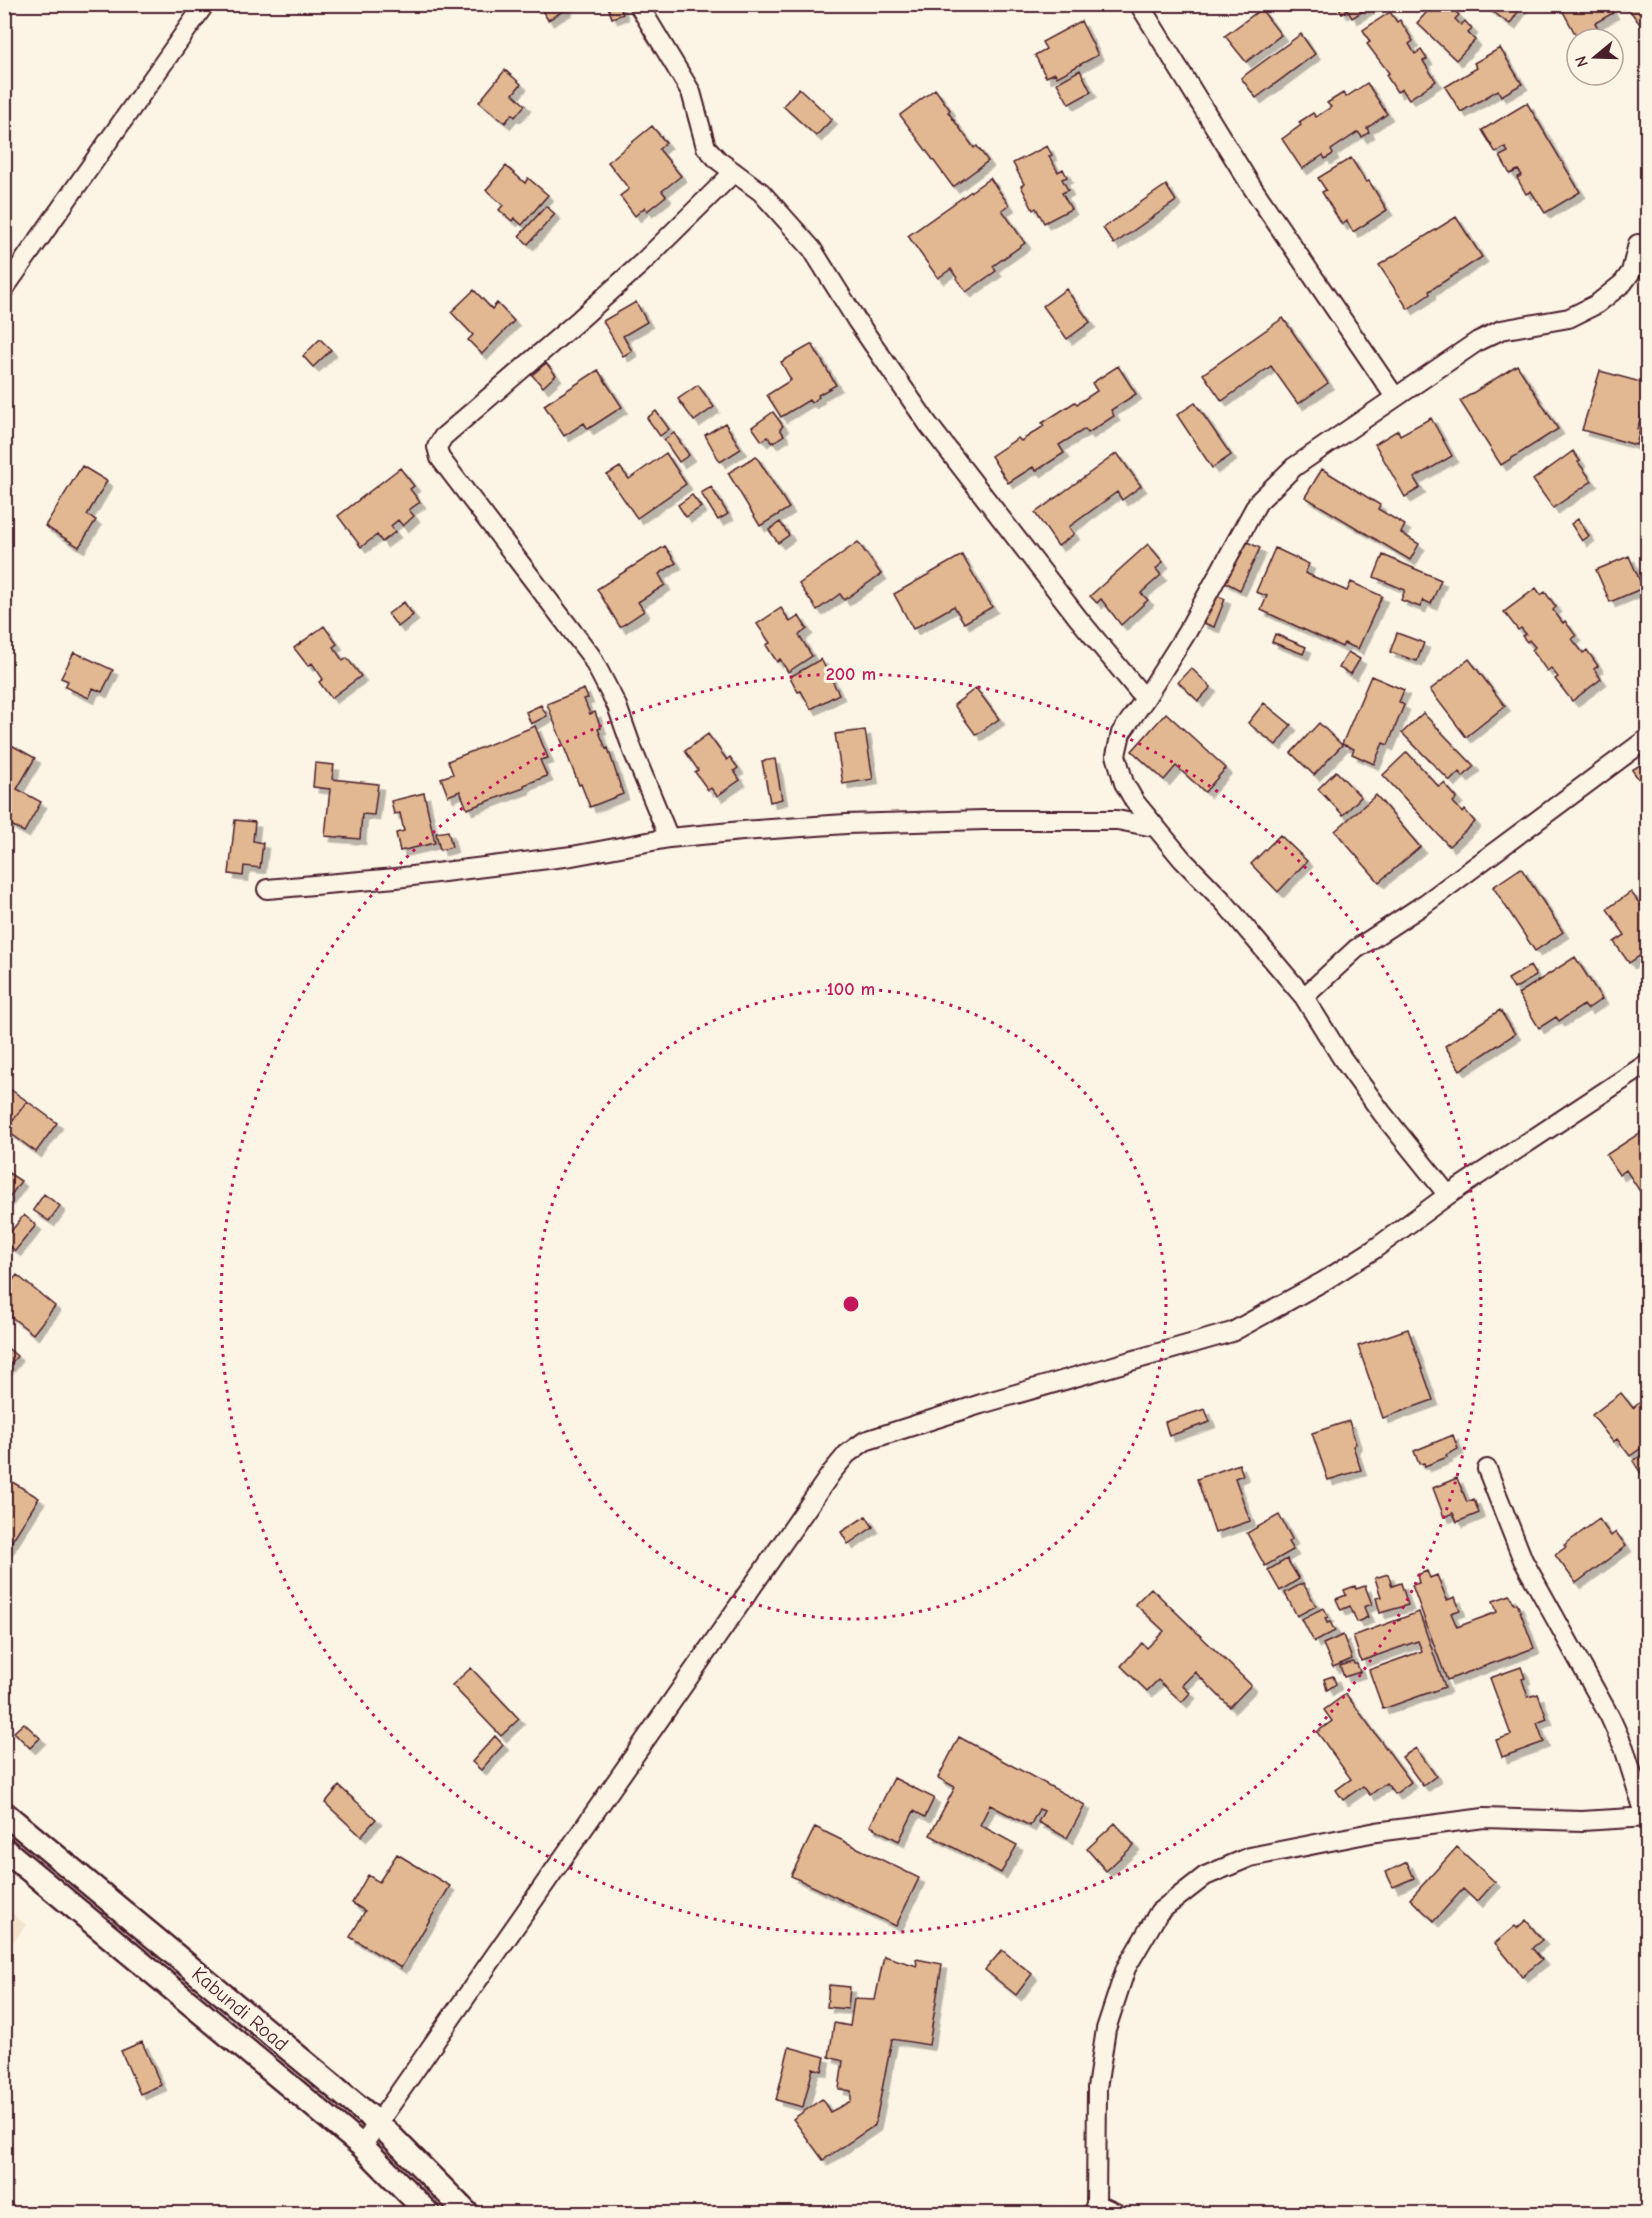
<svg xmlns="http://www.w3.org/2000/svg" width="1652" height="2218" font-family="'Comic Neue',sans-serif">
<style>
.built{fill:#f4e3cc}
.building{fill:#e2b892;stroke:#4a1f2b;stroke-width:1.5;filter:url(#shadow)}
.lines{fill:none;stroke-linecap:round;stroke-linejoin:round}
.minor-casing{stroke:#4a1f2b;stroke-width:22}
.tertiary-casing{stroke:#4a1f2b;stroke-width:27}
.minor{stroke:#fcf5e5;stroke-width:18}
.tertiary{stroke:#fcf5e5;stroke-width:22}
.ring{fill:none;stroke:#c2185b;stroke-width:3;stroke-dasharray:3 6}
.labels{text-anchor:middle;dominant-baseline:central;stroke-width:6;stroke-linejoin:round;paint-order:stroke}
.street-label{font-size:20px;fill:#4a1f2b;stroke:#fcf5e5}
.centre{fill:#c2185b;stroke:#fcf5e5;stroke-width:3}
.ring-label{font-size:18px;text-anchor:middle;font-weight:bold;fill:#c2185b;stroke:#fcf5e5;stroke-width:6;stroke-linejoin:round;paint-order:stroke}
</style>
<defs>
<filter id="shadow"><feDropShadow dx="5.5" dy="5.5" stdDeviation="0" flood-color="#0004"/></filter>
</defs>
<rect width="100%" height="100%" fill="#fcf5e5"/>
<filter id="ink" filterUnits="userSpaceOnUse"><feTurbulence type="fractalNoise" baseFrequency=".0167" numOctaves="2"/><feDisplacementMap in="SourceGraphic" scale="12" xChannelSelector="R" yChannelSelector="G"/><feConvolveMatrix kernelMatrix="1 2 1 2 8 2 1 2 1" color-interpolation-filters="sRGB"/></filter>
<g filter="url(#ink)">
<path class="built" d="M5 1907 26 1925 5 1952Z"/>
<path class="building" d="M538 4H565L567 9 548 20Z
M607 4H619L623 14 612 18Z
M1337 4H1372L1373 5 1352 18 1347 9 1342 13Z
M1434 4H1448L1459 15 1455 19 1461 25 1465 21 1472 29 1468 33 1475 40 1456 60 1417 23Z
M1482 4H1523L1510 24Z
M1568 4H1608L1613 13 1595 23 1600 31 1586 39H1578L1561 8Z
M1625 4H1648V23L1642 27Z
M1261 9 1281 35 1246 62 1225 36Z
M1390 12 1397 22 1400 20 1413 41 1409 44 1415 54 1421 50 1427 59 1423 61 1436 81 1409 99 1402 89 1397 92 1386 75 1389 73 1367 44 1370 42 1363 30Z
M1081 21 1098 55 1057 77 1055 73 1046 77 1035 55 1046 49 1042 42Z
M1301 34 1315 54 1256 98 1241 78Z
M1500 48 1522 84 1501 96 1498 90 1461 112 1445 87 1477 68 1474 63Z
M505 70 521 84 513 94 525 105 515 117 512 114 505 123 479 102Z
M1080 70 1091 92 1069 104 1057 83Z
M1367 83 1387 114 1367 128 1369 132 1362 137 1358 132 1331 150 1333 154 1325 159 1323 155 1302 169 1282 139 1301 125 1299 122 1313 113 1316 117 1331 107 1327 103 1343 93 1346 97Z
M799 88 832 119 816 136 783 106Z
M935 89 950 110 948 112 974 148 977 146 988 161 953 187 900 115Z
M1527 103 1580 192 1545 213 1531 191 1526 194 1517 178 1522 175 1518 170 1510 174 1500 156 1508 152 1505 147 1496 153 1482 130Z
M652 126 666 143 659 149 681 176 662 191 666 196 647 211 645 207 635 216 620 196 629 189 608 162Z
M1047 146 1052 155 1049 156 1058 172 1063 169 1067 177 1062 179 1068 190 1062 193 1071 209 1044 223 1036 208 1033 210 1021 186 1024 184 1013 163Z
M1351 158 1366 182 1369 181 1387 210 1353 232 1347 221 1342 225 1322 192 1326 190 1318 178Z
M506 166 525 183 528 178 548 195 522 225 514 218 512 221 499 210 503 205 486 190Z
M990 178 1009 205 1002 210 1025 243 993 266 996 271 966 292 951 269 938 278 908 236Z
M1166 185 1176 201 1114 244 1103 228Z
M546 206 555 214 528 244 519 236Z
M1456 217 1482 257 1429 291 1430 294 1408 309 1379 265Z
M1066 289 1090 322 1067 339 1043 306Z
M474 290 492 309 497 303 514 321 482 354 468 340 473 335 451 312Z
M636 302 647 322 623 336 632 351 623 356 603 321Z
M1283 318 1328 383 1298 404 1271 366 1222 401 1203 374Z
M320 339 331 350 313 367 303 356Z
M812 344 836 385 818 395 819 397 811 403 809 400 781 417 767 395 791 380 781 362Z
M546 363 556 375 543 387 532 375Z
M1517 365 1558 429 1501 465 1460 401Z
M1118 366 1136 394 1111 410 1114 416 1088 433 1085 429 1059 445 1064 453 1036 471 1033 467 1008 483 991 456 1018 438 1021 441 1044 426 1042 423 1075 402 1077 404 1097 391 1092 383Z
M598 370 622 407 588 429 584 423 564 436 544 405Z
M1600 371 1648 384V398L1637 429 1640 430 1636 445 1582 430Z
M698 385 714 407 694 421 678 399Z
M1195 403 1231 455 1212 468 1177 415Z
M656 411 669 429 660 436 647 418Z
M773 412 783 426 780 429 784 435 772 443 768 437 762 441 752 427Z
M1431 418 1452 456 1414 478 1420 488 1405 497 1375 444 1398 430 1400 435Z
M725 423 741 449 720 462 705 435Z
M674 433 689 455 679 462 664 440Z
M1573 451 1580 461 1578 462 1592 481 1553 508 1533 480Z
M666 453 686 484 637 518 607 475 620 467 629 479Z
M1117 453 1141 486 1122 500 1117 492 1069 527 1074 534 1058 546 1035 513Z
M756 456 789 508 760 526 728 473Z
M82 466 107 481 87 515 96 520 79 547 45 526Z
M400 468 414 486 410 489 420 502 409 510 414 516 403 526 398 520 391 526 395 532 382 542 377 535 361 547 338 516Z
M1322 469 1380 505 1378 509 1405 525 1401 533 1419 544 1410 560 1305 497Z
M711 487 728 514 718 520 701 493Z
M692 495 701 507 686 517 678 505Z
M1578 519 1589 536 1582 541 1571 524Z
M780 522 789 535 778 543 769 530Z
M1243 540 1260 548 1240 590 1223 581Z
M858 542 881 574 844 600 840 594 817 610 799 584Z
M1148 544 1163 562 1156 569 1161 575 1141 593 1148 600 1121 625 1101 599 1097 603 1090 596Z
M665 546 676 563 659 574 665 585 638 602 644 611 620 627 597 589Z
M1275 548 1309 564 1305 573 1347 591 1351 582 1382 596 1358 649 1344 643 1342 647 1261 610 1267 596 1256 592Z
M962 555 992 607 964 623 954 606 913 629 894 594Z
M1383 555 1441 580 1431 604 1423 600 1420 607 1401 600 1405 590 1374 577Z
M1629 556 1643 588 1610 602 1596 570Z
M1536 588 1541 595 1545 592 1556 607 1553 610 1563 623 1565 621 1576 636 1572 639 1583 653 1587 650 1598 666 1594 669 1601 679 1572 701 1555 679 1558 677 1551 668 1547 671 1532 650 1535 647 1529 640 1527 642 1522 636 1526 634 1521 628 1518 630 1504 612Z
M1213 594 1225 599 1214 627 1201 622Z
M404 602 413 615 398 627 388 614Z
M781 608 790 622 799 616 807 629 799 635 812 656 788 672 780 659 777 662 766 645 770 643 757 624Z
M324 626 337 644 333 647 343 661 347 658 361 676 331 698 319 682 323 679 312 663 308 666 294 648Z
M1397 633 1424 643 1417 661 1390 652Z
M1275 634 1306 647 1303 654 1272 642Z
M74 652 113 670 102 692 93 688 89 698 65 687 68 681 61 678Z
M1348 652 1360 659 1351 674 1339 668Z
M821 659 839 694 811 709 801 691 798 692 790 677Z
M1469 659 1505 706 1466 737 1430 690Z
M1191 668 1211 687 1198 701 1178 682Z
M1371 676 1404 690 1399 702 1404 705 1388 745 1383 743 1374 764 1352 754 1354 749 1342 744Z
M976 688 999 719 976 735 954 705Z
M584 689 588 698 584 699 590 714 595 712 601 728 598 729 606 749 608 748 623 794 590 807 581 784 579 785 547 704Z
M1264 703 1291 725 1276 745 1248 723Z
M541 705 547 716 531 724 526 712Z
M1166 713 1226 768 1205 792 1176 766 1164 780 1132 751Z
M1423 713 1474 766 1463 777 1459 772 1450 781 1402 733Z
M1319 723 1342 745 1314 775 1291 753Z
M535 726 548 758 540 760 547 776 524 785V788L467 809 460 791 448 796 441 778 453 774 448 761Z
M865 730 873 779 843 784 835 734Z
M708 734 727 760 730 757 738 768 734 771 740 780 717 796 711 788 708 790 695 772 698 770 685 751Z
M4 741 35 758 17 789 41 802 24 832 4 821Z
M1407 752 1439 787 1444 783 1457 798 1453 802 1463 813 1465 810 1475 822 1449 846 1383 775Z
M775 759 782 799 770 802 762 761Z
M1648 760V792L1632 770Z
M315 763 334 765 332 779 378 784 374 815 362 814 360 839 325 836 330 789 313 787Z
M1336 771 1361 797 1343 815 1318 789Z
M424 793 435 843 400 851 396 833 404 831 400 813 394 814 391 801Z
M1376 795 1420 847 1379 882 1335 831Z
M235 820 255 822 253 841 263 843 260 868 244 866 243 876 229 874Z
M448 831 452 847 440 850 436 833Z
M1280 835 1307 861 1278 892 1251 864Z
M1521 868 1563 932 1535 951 1493 887Z
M1631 892 1648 915V950L1629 963 1614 942 1625 935 1607 909Z
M1575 957 1602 999 1587 1009 1584 1005 1559 1021 1556 1017 1539 1028 1518 994Z
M1530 966 1536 976 1514 989 1508 979Z
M1500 1010 1515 1034 1460 1070 1445 1046Z
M4 1085 27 1101 6 1130 4 1129Z
M27 1101 57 1123 36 1152 6 1130Z
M1648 1125V1189L1641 1193 1626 1170 1619 1175 1606 1155 1646 1129 1644 1127Z
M4 1170 21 1181 4 1205Z
M44 1194 60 1206 49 1221 33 1210Z
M24 1215 36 1225 15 1251 4 1240Z
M17 1275 55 1306 33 1334 4 1311V1291Z
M1408 1329 1433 1400 1383 1418 1358 1346Z
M4 1345 17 1356 4 1372Z
M1621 1393 1633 1408 1644 1399 1648 1403V1418L1643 1422 1648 1427V1443L1630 1456 1617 1439 1613 1442 1592 1415Z
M1205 1409 1210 1422 1169 1436 1165 1422Z
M1349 1421 1356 1444 1353 1446 1361 1470 1328 1480 1312 1433Z
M1453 1435 1458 1449 1446 1455 1447 1457 1425 1466 1424 1463 1419 1464 1414 1451Z
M1648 1451V1472L1642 1475 1633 1461Z
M1239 1464 1243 1475 1235 1478 1250 1521 1215 1533 1197 1479Z
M4 1477 39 1498 5 1552H4Z
M1457 1478 1467 1502 1474 1499 1479 1513 1457 1522 1453 1513 1444 1517 1433 1488Z
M1279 1515 1292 1539 1288 1542 1293 1550 1265 1566 1247 1533Z
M866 1516 873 1527 848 1544 841 1532Z
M1599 1519 1611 1536 1616 1532 1626 1546 1576 1583 1555 1555 1566 1547 1564 1545Z
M1287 1559 1299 1579 1280 1591 1268 1570Z
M1427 1571 1430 1578 1437 1575 1447 1600 1455 1597 1460 1610 1451 1613 1457 1627 1497 1612 1493 1601 1510 1595 1514 1604 1517 1603 1534 1648 1447 1680 1412 1585 1419 1583 1417 1575Z
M1388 1574 1392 1586 1401 1583 1408 1605 1380 1613 1376 1598 1381 1597 1375 1578Z
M1303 1583 1316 1606 1297 1616 1285 1593Z
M1355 1586 1356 1589 1365 1586 1372 1604 1364 1607 1368 1617 1357 1622 1350 1606 1341 1610 1336 1599 1346 1595 1344 1590Z
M1151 1588 1251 1685 1230 1707 1195 1672 1182 1685 1190 1693 1182 1702 1158 1680 1147 1691 1121 1666 1142 1643 1147 1648 1164 1631 1135 1604Z
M1323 1608 1328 1617 1325 1618 1327 1623 1330 1622 1335 1631 1314 1642 1302 1619Z
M1419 1612 1445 1687 1383 1709 1369 1670 1422 1651 1418 1641 1361 1661 1353 1636Z
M1343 1635 1352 1659 1333 1667 1323 1644Z
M1353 1662 1354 1664H1357L1360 1672 1344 1677 1340 1666Z
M1521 1667 1525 1678 1522 1679 1528 1697 1538 1694 1547 1719 1537 1723 1544 1742 1502 1757 1496 1740 1511 1735 1490 1678Z
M471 1668 519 1719 501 1736 452 1685Z
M1333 1676 1336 1684 1327 1690 1324 1679Z
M1346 1694 1411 1782 1395 1794 1386 1783 1370 1795 1363 1786 1343 1800 1336 1790 1351 1779 1317 1732 1332 1721 1324 1710Z
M24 1723 40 1738 30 1748 14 1732Z
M495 1736 503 1745 481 1770 472 1762Z
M959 1737 1085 1805 1067 1838 1038 1822 1044 1811 1039 1809 1030 1826 990 1805 980 1825 1017 1845 1001 1873 930 1835 955 1787 938 1778Z
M1416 1748 1436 1776 1423 1786 1402 1757Z
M894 1778 934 1798 925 1817 914 1811 899 1841 870 1826Z
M339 1786 376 1819 361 1836 325 1803Z
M1115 1823 1134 1845 1106 1871 1087 1849Z
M815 1827 919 1878 896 1926 791 1876Z
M1457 1847 1495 1882 1477 1902 1463 1889 1434 1921 1410 1899Z
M397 1854 450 1886 401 1968 350 1937 365 1911 352 1903 368 1875 379 1882Z
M1407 1862 1414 1878 1393 1887 1386 1872Z
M1526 1920 1542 1940 1532 1948 1542 1960 1522 1976 1495 1943 1515 1926 1517 1928Z
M1002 1950 1032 1974 1016 1995 985 1970Z
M884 1956 917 1966 916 1959 942 1964 929 2045 892 2039 875 2125 823 2160 793 2119 822 2099 830 2112 851 2101V2091L839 2089 843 2061 829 2057 834 2023 850 2026 854 1999 875 2000Z
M829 1985 850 1987 848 2009 827 2007Z
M142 2042 161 2085 140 2094 121 2051Z
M789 2047 825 2057 822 2071 813 2068 803 2107 776 2100Z"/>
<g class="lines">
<defs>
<path id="minor" d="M638 4 691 92 706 147 719 161 761 192 812 249 857 321 928 424 1078 618 1145 699
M1139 4 1250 184 1395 397
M4 289 205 4
M669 838 633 751 617 706 591 656 440 458 437 447 443 437 580 319 643 262 734 172
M267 889 396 878 572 856 669 838 742 831 846 824 984 820H1117L1154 827
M1304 997 1223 901 1182 859 1135 802 1124 783 1116 755 1121 733 1145 699 1187 632 1258 502 1294 467 1478 341 1501 330 1569 318 1597 304 1623 283 1631 272 1638 244
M1448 1195 1382 1113 1342 1058 1304 997 1356 949 1426 903 1648 738
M1487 1469 1523 1560 1610 1717 1624 1748 1646 1817
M362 2146 832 1472 847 1454 865 1441 981 1404 1232 1332 1324 1281 1373 1250 1448 1195 1648 1063
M1096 2204 1118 2214
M1092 2214 1096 2204 1097 2088 1106 2029 1126 1968 1159 1912 1205 1876 1250 1857 1376 1832 1484 1818 1582 1821 1648 1817"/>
<path id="tertiary" d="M4 1813 378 2123 468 2214
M4 1849 362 2146 429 2214"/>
</defs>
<use href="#minor" class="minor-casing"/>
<use href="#tertiary" class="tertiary-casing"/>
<use href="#minor" class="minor"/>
<use href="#tertiary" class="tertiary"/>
</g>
</g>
<g class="ring">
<circle cx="851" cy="1304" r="315"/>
<circle cx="851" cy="1304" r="630"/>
</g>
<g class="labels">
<g class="street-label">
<text transform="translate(240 2009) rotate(40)">Kabundi Road</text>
</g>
</g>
<circle cx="851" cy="1304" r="9" class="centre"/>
<g class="ring-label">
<text x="851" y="680">200 m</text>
<text x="851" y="995">100 m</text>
</g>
<rect width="1652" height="2218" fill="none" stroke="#fcf5e5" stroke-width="24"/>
<rect x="12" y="12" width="1628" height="2194" fill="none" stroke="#4a1f2b" stroke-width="2" filter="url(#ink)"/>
<g transform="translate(1595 57) rotate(251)"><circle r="28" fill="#fcf5e5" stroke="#b59f9b" stroke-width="1.5"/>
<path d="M0-4.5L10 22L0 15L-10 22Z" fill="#4a1f2b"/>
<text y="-9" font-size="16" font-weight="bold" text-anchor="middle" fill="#4a1f2b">N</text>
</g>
</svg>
